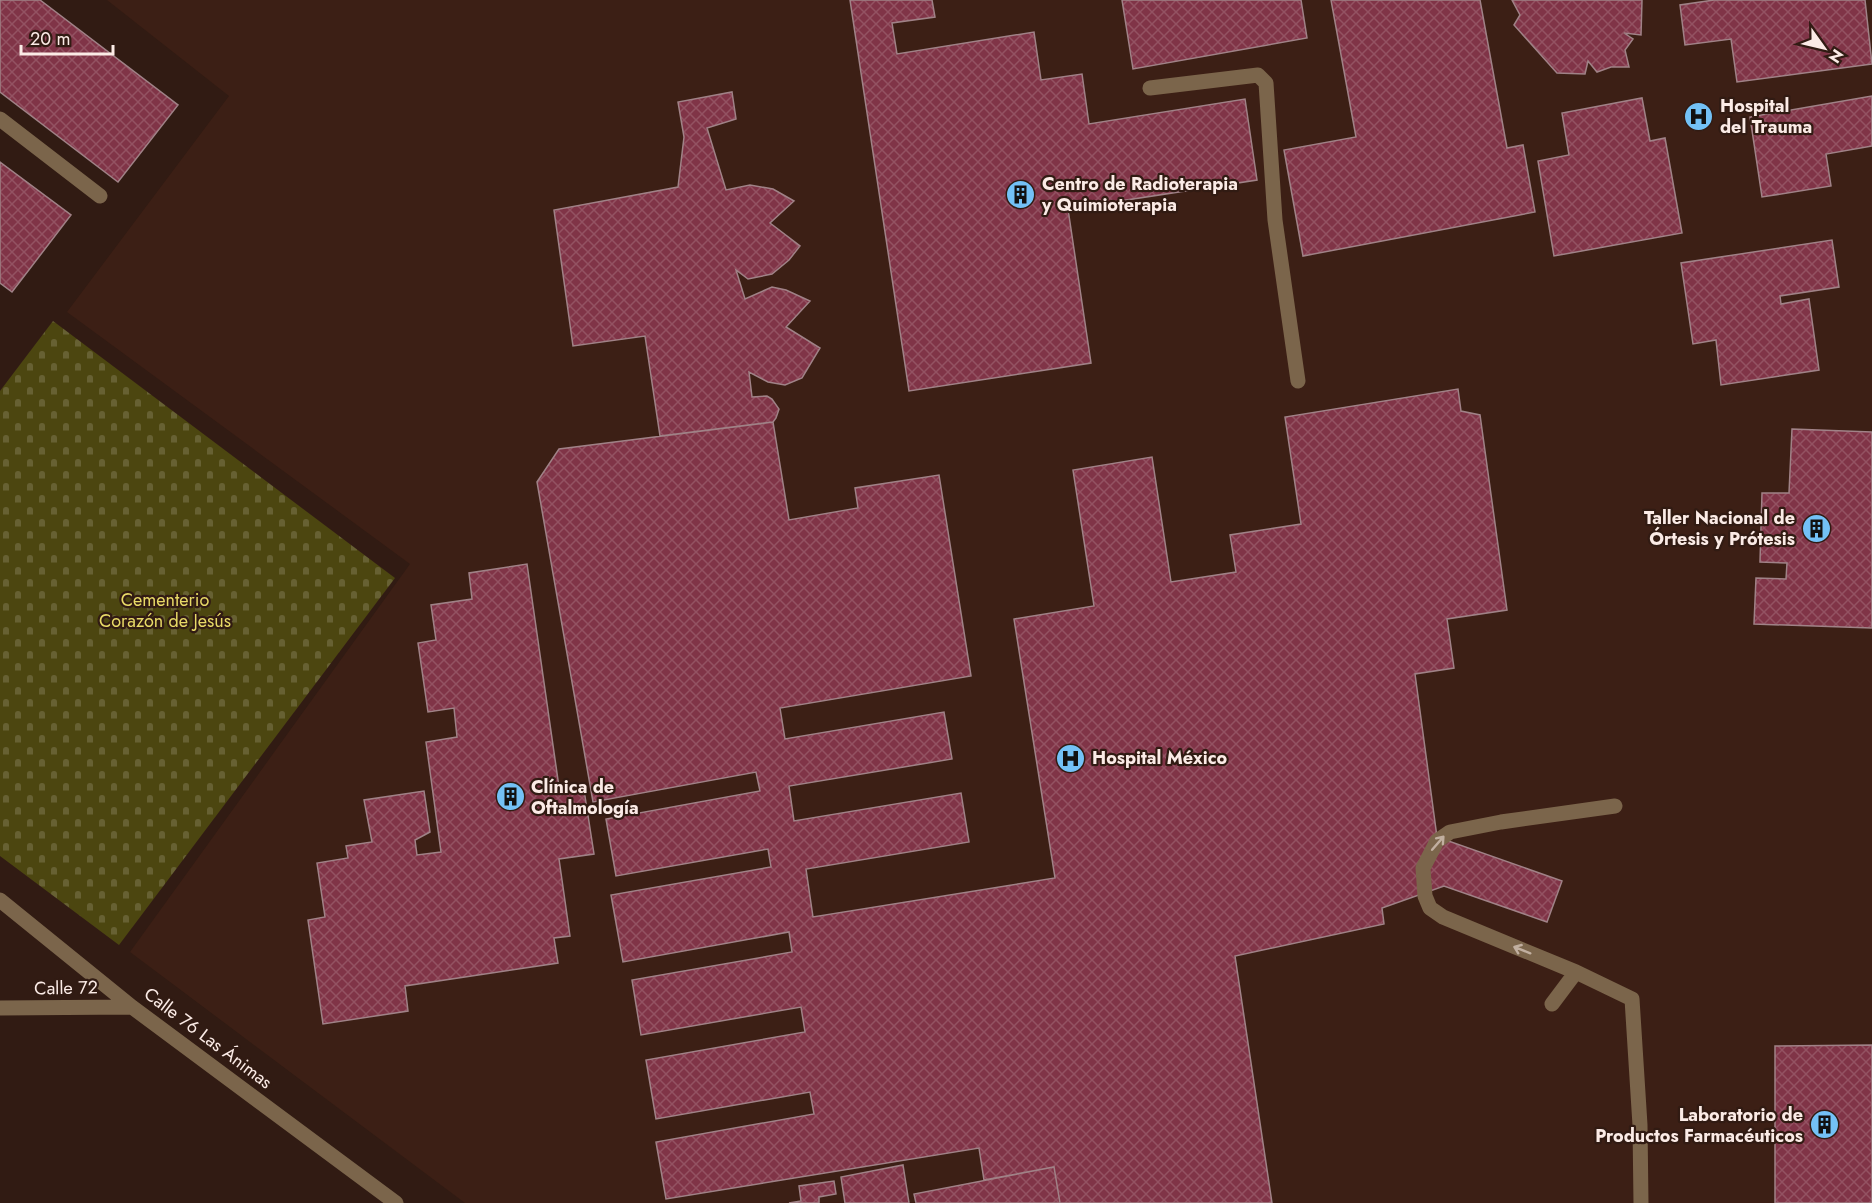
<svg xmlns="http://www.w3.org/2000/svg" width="1872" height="1203" font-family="Jost,sans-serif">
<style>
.built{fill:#3c1f15}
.cemetery{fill:url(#cemetery-stones)}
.building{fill:url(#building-cross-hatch);stroke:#a08287;stroke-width:1.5}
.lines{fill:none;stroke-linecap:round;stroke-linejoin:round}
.minor{stroke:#7b654b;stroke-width:15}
.oneway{stroke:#c1afa0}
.labels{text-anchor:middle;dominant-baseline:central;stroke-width:4.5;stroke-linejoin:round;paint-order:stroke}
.poi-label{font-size:18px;font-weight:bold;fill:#fbebe6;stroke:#311b13;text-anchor:start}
.park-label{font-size:18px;fill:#e8da67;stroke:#311b13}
.street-label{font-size:18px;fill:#fbebe6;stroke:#311b13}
</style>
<defs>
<pattern id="cemetery-stones" width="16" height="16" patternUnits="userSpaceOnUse" patternTransform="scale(1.5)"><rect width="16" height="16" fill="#4c4610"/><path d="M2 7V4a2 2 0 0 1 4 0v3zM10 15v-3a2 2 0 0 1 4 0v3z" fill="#676133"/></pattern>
<pattern id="building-cross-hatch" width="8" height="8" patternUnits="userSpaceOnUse" patternTransform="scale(1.5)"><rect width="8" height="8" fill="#803447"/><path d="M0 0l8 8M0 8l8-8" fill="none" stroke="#935262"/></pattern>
</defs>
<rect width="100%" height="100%" fill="#311b13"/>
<path class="built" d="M107 0H1872V1203H465L130 952 410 564 67 312 229 96Z"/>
<path class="cemetery" d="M53 321 395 578 119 945 0 856V391Z"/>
<path class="building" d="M0 0H40L178 105 118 182 0 92Z
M850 0H932L935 17 892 23 897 54 1034 32 1041 80 1082 74 1089 124 1245 99 1257 180 1068 209 1091 363 909 391Z
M1122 0H1301L1307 38 1133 69Z
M1331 0H1480L1507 148 1523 145 1535 212 1303 256 1284 150 1356 137Z
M1512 0H1642L1641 35 1624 33 1633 39 1625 50 1629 67H1611L1597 72 1588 61 1585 74 1557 73 1514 25 1520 15Z
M1714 0H1865L1872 64 1737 82 1731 39 1685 45 1680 5Z
M732 92 736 119 707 128 726 190 750 185 773 189 794 201 770 223 800 246 789 260 772 274 748 279 736 270 745 299 772 287 786 290 810 301 786 327 820 348 802 378 785 385 768 382 749 372 752 397 767 396 772 399 779 409 776 418 773 422 660 436 645 336 573 346 554 210 678 187 684 137 678 102Z
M1872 96V146L1826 154 1831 186 1762 197 1750 117Z
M1642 98 1650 141 1665 138 1682 233 1554 256 1538 161 1569 155 1562 113Z
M0 162 71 215 12 292 0 283Z
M1832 240 1839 287 1780 296 1781 304 1809 299 1819 370 1721 385 1716 340 1693 344 1681 263Z
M1458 389 1461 411 1480 415 1507 610 1447 619 1454 668 1415 674 1437 837 1562 881 1547 922 1444 886 1382 908 1384 924 1235 956 1272 1203H1060L1054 1167 984 1180 979 1148 666 1199 656 1142 814 1114 810 1092 656 1119 646 1060 805 1032 801 1007 641 1035 632 980 792 952 789 932 623 962 611 895 771 867 768 849 616 876 606 819 760 791 756 772 593 802 537 482 559 449 773 422 789 520 858 508 855 488 939 475 971 676 780 708 785 739 944 712 952 759 789 786 794 821 961 793 969 842 806 869 813 917 1055 878 1014 619 1094 606 1073 470 1152 457 1171 582 1236 572 1230 535 1301 524 1285 417Z
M1792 429 1872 432V628L1754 624 1756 578 1786 579 1787 563 1760 562 1762 493H1789Z
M527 564 560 794 584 790 594 854 559 859 570 936 554 938 558 963 405 986 408 1011 323 1024 308 920 325 917 317 863 348 858 346 846 372 842 364 800 424 791 430 832 415 840 417 855 441 852 426 742 457 737 454 708 428 712 418 643 436 640 431 605 472 599 469 573Z
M1872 1045V1203H1775V1046Z
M903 1165 909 1203H845L841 1177Z
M1054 1167 1060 1203H916L914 1194Z
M834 1181 836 1194 819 1197V1203H789L801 1201 799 1186Z"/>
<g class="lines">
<path class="minor" d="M1150 88 1258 75 1266 83 1275 220 1298 381
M0 119 100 196
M0 900 132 1007 396 1203
M1576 972 1443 917 1430 908 1425 896 1423 868 1437 841 1450 832 1501 822 1615 806
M1552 1004 1576 972 1632 999 1640 1125 1641 1203
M0 1008 132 1007"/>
</g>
<defs><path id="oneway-shaft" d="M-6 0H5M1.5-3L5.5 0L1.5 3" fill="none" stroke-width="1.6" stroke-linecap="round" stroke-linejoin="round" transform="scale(1.5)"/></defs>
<g class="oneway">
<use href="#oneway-shaft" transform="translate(1438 843) rotate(-49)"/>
<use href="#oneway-shaft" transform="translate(1522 950) rotate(-158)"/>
</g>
<defs>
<symbol id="hospital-disc" viewBox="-11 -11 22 22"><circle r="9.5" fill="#73c1f6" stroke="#311b13"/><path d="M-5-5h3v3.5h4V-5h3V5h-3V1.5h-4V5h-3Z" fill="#111"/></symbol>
<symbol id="building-disc" viewBox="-11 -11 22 22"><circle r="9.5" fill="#73c1f6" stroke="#311b13"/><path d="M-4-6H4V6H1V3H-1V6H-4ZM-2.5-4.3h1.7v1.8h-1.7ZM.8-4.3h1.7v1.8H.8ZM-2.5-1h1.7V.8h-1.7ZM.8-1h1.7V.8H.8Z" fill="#111"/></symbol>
</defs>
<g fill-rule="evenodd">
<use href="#hospital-disc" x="1682" y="100" width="33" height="33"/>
<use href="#building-disc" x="1004" y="178" width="33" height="33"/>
<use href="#building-disc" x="1800" y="512" width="33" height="33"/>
<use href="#hospital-disc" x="1054" y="742" width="33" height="33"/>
<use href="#building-disc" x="494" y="780" width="33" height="33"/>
<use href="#building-disc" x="1808" y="1108" width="33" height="33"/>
</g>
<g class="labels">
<g class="poi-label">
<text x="1720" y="106">Hospital<tspan x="1720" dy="21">del Trauma</tspan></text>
<text x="1042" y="184">Centro de Radioterapia<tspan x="1042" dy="21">y Quimioterapia</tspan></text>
<text x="1795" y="518" text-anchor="end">Taller Nacional de<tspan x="1795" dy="21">Órtesis y Prótesis</tspan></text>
<text x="1092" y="758">Hospital México</text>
<text x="531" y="787">Clínica de<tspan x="531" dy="21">Oftalmología</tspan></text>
<text x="1803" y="1115" text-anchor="end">Laboratorio de<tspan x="1803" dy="21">Productos Farmacéuticos</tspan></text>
</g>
<g class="park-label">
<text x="165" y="600">Cementerio<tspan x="165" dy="21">Corazón de Jesús</tspan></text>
</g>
<g class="street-label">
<text transform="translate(66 988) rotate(-1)">Calle 72</text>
<text transform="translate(208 1038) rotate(37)">Calle 76 Las Ánimas</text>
</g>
</g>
<g transform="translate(1824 48) rotate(124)" stroke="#311b13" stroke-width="4.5" paint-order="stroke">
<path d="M0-4.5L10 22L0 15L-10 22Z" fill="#fbebe6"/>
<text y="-9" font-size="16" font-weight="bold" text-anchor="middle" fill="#fbebe6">N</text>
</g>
<path d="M21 45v9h92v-9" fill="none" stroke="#fbebe6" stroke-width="3"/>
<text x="30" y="45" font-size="18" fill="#fbebe6" stroke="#311b13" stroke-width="4.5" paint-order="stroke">20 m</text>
</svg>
